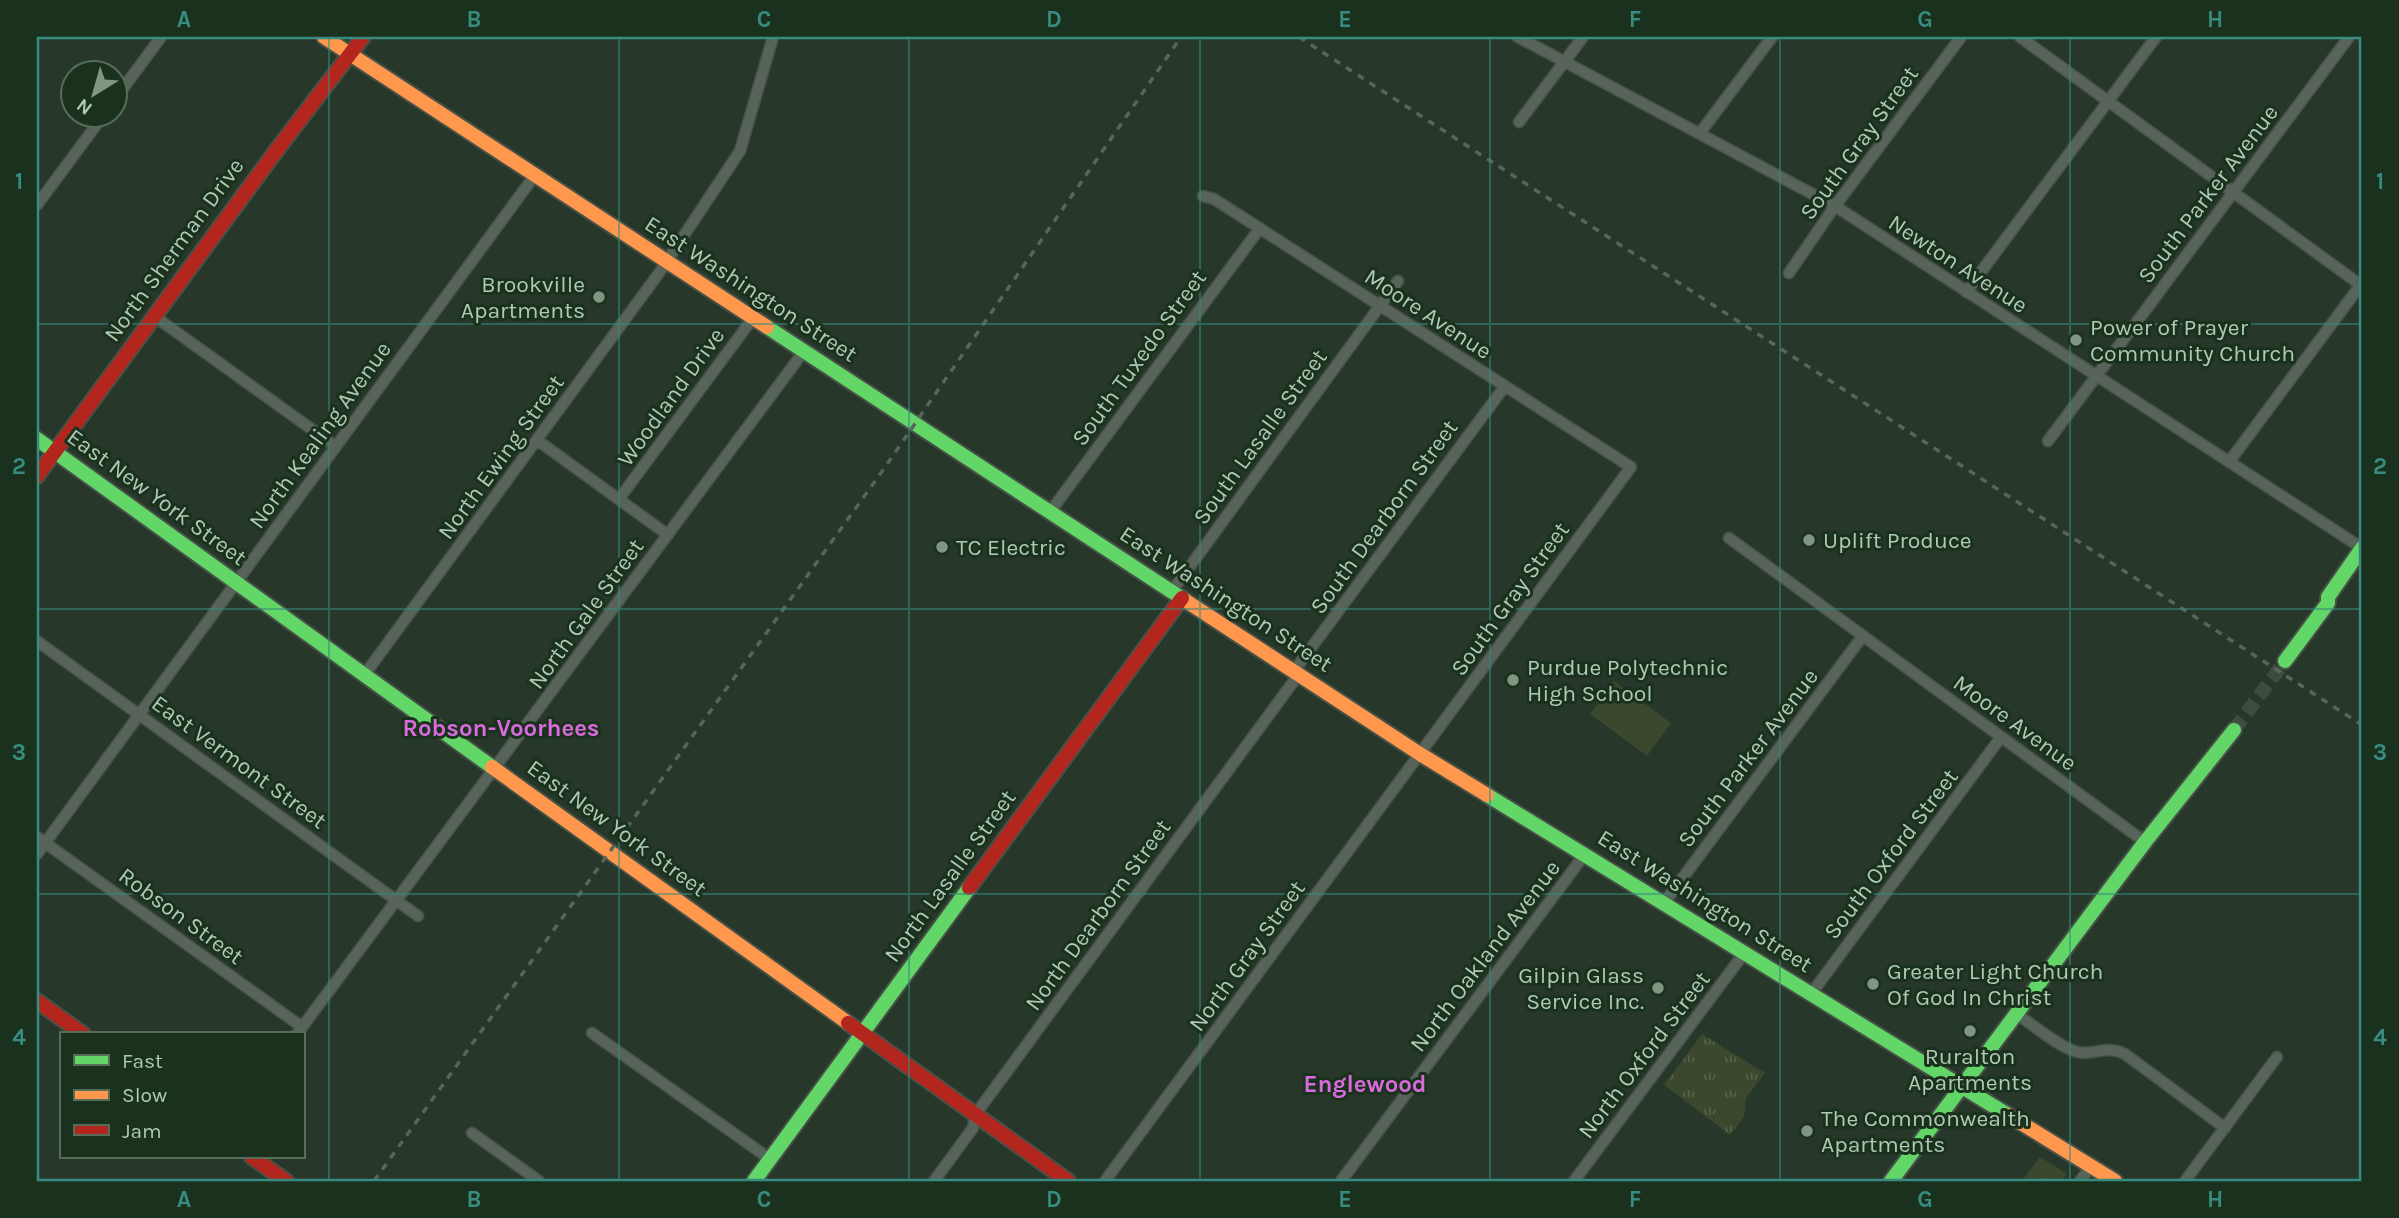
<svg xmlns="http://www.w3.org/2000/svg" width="2399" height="1218" font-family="Karla,sans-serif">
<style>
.green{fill:#3c482d}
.park{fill:url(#park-tufts)}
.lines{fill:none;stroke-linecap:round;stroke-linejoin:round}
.secondary-tunnel{stroke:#3c4d3e;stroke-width:14;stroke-dasharray:14 7;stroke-linecap:butt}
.street-casing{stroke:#465147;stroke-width:13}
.fast-casing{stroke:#465147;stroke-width:18}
.slow-casing{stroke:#465147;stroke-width:18}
.jam-casing{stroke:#465147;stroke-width:18}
.street{stroke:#586459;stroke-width:10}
.fast{stroke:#63d668;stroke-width:14}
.slow{stroke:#ff974d;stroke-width:14}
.jam{stroke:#b3261e;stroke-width:14}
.rail{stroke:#58655a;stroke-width:3.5;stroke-dasharray:7 7;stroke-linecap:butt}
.grid{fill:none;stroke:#378b80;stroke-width:2;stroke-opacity:0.55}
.poi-dot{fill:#809683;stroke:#1a321d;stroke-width:2.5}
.labels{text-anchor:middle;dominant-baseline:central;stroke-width:6;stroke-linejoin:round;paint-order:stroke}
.street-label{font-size:23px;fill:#b0c9b4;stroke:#1a321d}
.poi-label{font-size:23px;fill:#b0c9b4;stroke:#1a321d;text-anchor:start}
.neighbourhood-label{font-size:24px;font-weight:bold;fill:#db6adf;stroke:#1a321d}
.neatline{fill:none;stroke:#378b80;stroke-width:2.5}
.grid-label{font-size:23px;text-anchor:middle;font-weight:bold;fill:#378b80}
</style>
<defs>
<pattern id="park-tufts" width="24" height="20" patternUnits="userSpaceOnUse" patternTransform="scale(1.75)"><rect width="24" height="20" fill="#3c482d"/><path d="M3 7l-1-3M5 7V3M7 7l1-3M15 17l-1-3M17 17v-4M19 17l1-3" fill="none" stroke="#566149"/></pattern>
</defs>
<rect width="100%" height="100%" fill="#273729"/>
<path class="green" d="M1614 681 1671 723 1647 756 1590 714Z"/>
<path class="park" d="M1702 1034 1765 1073 1746 1098 1744 1117 1730 1135 1664 1085Z
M2040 1157 2067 1174 2062 1181H2022Z"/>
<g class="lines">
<path class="secondary-tunnel" d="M2234 730 2285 661"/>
<defs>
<path id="street" d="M1518 37 1835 206 2362 548
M2020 37 2362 286
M116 98 161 37
M1519 122 1583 37
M1700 133 1772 37
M37 205 103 116
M1789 273 1835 206 1961 37
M1966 292 2156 37
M154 316 335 446
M537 440 668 535
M2048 441 2349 37
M2229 462 2362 283
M619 499 753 318
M1050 512 1260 228
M1729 538 2145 842
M1172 591 1398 281
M37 641 418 916
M1294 671 1505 386
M365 674 659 273 740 151 773 37
M37 837 302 1027
M37 854 535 175
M1664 903 1862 637
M1811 994 2001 737
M2015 1013C2031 1023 2060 1048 2077 1052 2096 1056 2105 1044 2125 1054L2225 1128
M592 1033 770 1159
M297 1034 804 351
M472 1133 539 1181
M934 1181 973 1128 975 1115 1299 674
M1105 1181 1631 467 1214 199 1203 196
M1341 1181 1585 854
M1574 1181 1745 952
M2080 1181 2091 1166
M2185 1181 2277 1057"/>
<path id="fast" d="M767 327 1186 601
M37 439 492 767
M2285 661 2328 603V597L2362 548
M1487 795 2008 1115
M754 1181 969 888
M1891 1181 2145 842 2234 730"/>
<path id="slow" d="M324 37 767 327
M1186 601 1420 754 1487 795
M492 767 848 1023
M2008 1115 2115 1181"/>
<path id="jam" d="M37 476 276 151 363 37
M969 888 1182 598
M37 1001 83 1034
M848 1023 1068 1181
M252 1157 286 1181"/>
</defs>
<use href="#street" class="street-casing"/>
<use href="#fast" class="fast-casing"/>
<use href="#slow" class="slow-casing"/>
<use href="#jam" class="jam-casing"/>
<use href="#street" class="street"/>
<use href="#fast" class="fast"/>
<use href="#slow" class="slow"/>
<use href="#jam" class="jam"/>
<path class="rail" d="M1299 37 2362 725
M374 1181 883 470 1181 37"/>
</g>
<path class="grid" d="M329 37V1181M619 37V1181M909 37V1181M1200 37V1181M1490 37V1181M1780 37V1181M2070 37V1181M37 324H2362M37 609H2362M37 894H2362"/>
<g class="poi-dot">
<circle cx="599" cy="297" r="7"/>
<circle cx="2076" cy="340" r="7"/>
<circle cx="1809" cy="540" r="7"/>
<circle cx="942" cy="547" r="7"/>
<circle cx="1513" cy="680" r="7"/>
<circle cx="1873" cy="984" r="7"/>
<circle cx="1658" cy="988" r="7"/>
<circle cx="1970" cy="1031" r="7"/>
<circle cx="1807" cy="1131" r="7"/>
</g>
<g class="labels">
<g class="street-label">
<text transform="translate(1859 143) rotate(-54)">South Gray Street</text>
<text transform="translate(2208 194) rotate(-53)">South Parker Avenue</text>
<text transform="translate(174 250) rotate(-54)">North Sherman Drive</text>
<text transform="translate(1958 264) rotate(33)">Newton Avenue</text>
<text transform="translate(751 289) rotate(33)">East Washington Street</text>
<text transform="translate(1428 314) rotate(33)">Moore Avenue</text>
<text transform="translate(1139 358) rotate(-54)">South Tuxedo Street</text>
<text transform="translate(671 397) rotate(-54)">Woodland Drive</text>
<text transform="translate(320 435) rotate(-54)">North Kealing Avenue</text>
<text transform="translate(1260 437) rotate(-54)">South Lasalle Street</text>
<text transform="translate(501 457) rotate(-54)">North Ewing Street</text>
<text transform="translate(157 497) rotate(36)">East New York Street</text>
<text transform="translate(1384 517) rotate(-54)">South Dearborn Street</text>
<text transform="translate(1226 599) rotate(33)">East Washington Street</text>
<text transform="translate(1510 599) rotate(-54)">South Gray Street</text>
<text transform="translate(586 614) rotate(-54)">North Gale Street</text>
<text transform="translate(2015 723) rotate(36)">Moore Avenue</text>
<text transform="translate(1748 758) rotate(-53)">South Parker Avenue</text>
<text transform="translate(239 762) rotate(36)">East Vermont Street</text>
<text transform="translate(617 828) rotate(36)">East New York Street</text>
<text transform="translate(1891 854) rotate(-53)">South Oxford Street</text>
<text transform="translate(950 876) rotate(-54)">North Lasalle Street</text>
<text transform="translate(1705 901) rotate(32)">East Washington Street</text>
<text transform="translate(1098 915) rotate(-54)">North Dearborn Street</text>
<text transform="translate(181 916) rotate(36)">Robson Street</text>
<text transform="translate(1247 956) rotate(-54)">North Gray Street</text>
<text transform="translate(1485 956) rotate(-53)">North Oakland Avenue</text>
<text transform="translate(1644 1055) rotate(-53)">North Oxford Street</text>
</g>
<g class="poi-label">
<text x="585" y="284" text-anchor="end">Brookville<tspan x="585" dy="26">Apartments</tspan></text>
<text x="2090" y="327">Power of Prayer<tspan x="2090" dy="26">Community Church</tspan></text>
<text x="1823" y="540">Uplift Produce</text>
<text x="956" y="547">TC Electric</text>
<text x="1527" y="667">Purdue Polytechnic<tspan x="1527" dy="26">High School</tspan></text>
<text x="1887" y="971">Greater Light Church<tspan x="1887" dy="26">Of God In Christ</tspan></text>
<text x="1644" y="975" text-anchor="end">Gilpin Glass<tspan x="1644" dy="26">Service Inc.</tspan></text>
<text x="1970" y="1056" text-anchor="middle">Ruralton<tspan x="1970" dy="26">Apartments</tspan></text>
<text x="1821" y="1118">The Commonwealth<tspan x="1821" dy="26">Apartments</tspan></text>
</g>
<g class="neighbourhood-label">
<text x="501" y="728">Robson-Voorhees</text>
<text x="1365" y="1084">Englewood</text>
</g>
</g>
<rect width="2399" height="1218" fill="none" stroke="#1a321d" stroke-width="77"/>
<rect x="60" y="1032" width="245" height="126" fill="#1a321d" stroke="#566e59" stroke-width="2"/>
<rect x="74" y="1055" width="35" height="10" fill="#63d668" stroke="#566e59" stroke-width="2"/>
<text x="122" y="1068" font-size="21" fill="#b0c9b4">Fast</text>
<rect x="74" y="1090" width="35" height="10" fill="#ff974d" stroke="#566e59" stroke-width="2"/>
<text x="122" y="1102" font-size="21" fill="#b0c9b4">Slow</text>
<rect x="74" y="1125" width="35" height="10" fill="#b3261e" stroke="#566e59" stroke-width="2"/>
<text x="122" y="1138" font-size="21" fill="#b0c9b4">Jam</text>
<g transform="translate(94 94) rotate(217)"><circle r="33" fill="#1a321d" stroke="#566e59" stroke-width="2"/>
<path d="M0-5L12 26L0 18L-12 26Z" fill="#809683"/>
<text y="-10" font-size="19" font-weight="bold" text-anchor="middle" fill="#b0c9b4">N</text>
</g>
<rect x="38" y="38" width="2322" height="1142" class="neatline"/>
<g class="grid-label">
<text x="184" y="27">A</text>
<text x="474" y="27">B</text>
<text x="764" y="27">C</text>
<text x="1054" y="27">D</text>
<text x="1345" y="27">E</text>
<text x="1635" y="27">F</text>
<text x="1925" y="27">G</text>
<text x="2215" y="27">H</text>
<text x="19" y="189">1</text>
<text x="2380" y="189">1</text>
<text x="19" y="474">2</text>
<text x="2380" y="474">2</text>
<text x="19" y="760">3</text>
<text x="2380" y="760">3</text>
<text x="19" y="1045">4</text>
<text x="2380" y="1045">4</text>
<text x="184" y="1207">A</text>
<text x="474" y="1207">B</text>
<text x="764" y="1207">C</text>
<text x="1054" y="1207">D</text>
<text x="1345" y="1207">E</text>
<text x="1635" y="1207">F</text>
<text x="1925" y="1207">G</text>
<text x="2215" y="1207">H</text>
</g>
</svg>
